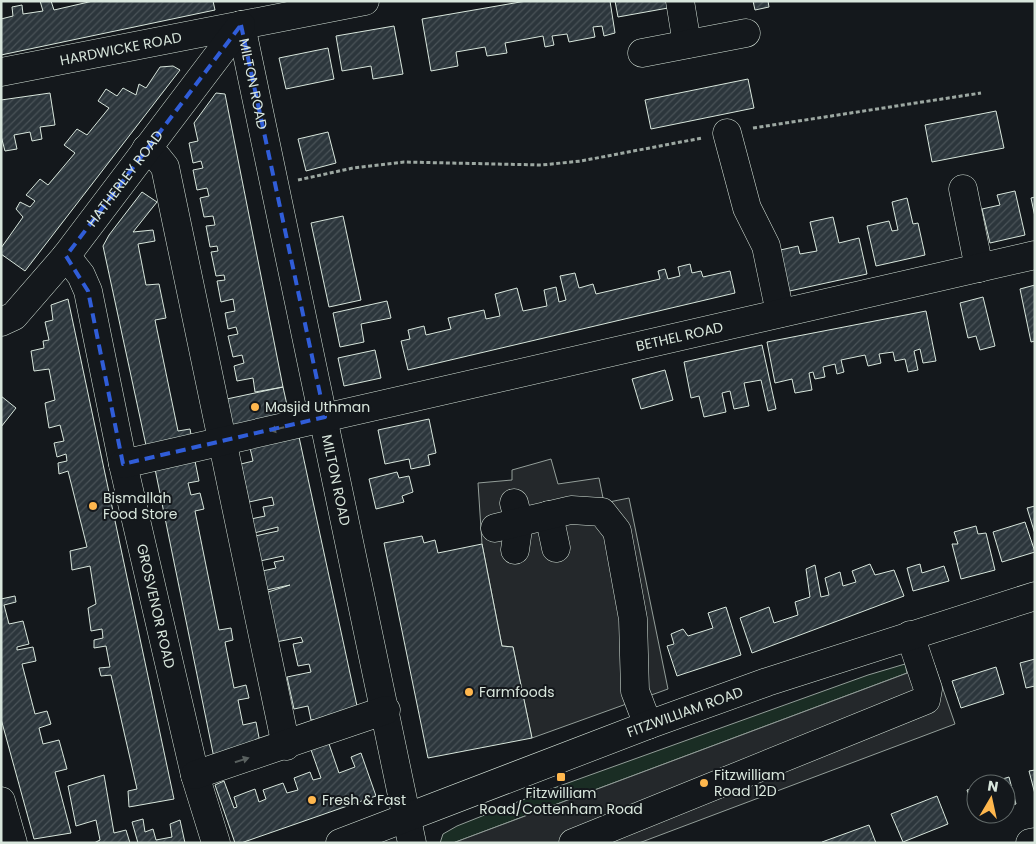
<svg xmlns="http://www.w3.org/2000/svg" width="1036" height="844" font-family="Poppins,sans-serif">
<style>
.green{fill:#1a2d24;stroke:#939e99}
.parking{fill:#24282b;stroke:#939e99}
.building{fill:url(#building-hatch);stroke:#d8e6dc}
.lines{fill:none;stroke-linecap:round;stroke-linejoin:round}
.minor-casing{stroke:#d8e6dc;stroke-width:29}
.major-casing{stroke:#d8e6dc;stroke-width:29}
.path{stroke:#9da8a2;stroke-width:3;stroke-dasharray:4 2.5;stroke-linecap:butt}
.minor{stroke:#14181c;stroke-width:28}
.major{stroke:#14181c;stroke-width:28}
.oneway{fill:#59605f}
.marked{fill:none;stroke:#305dd8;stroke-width:4;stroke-dasharray:10 6;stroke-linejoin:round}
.poi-dot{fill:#ffb74d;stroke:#14181c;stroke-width:2}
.labels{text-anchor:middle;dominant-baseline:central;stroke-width:4;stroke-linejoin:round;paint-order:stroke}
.street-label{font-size:14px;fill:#d8e6dc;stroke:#14181c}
.poi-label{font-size:14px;fill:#d8e6dc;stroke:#14181c;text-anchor:start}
</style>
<defs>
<pattern id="building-hatch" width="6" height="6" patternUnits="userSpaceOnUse" patternTransform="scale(1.25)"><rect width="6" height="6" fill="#2c363c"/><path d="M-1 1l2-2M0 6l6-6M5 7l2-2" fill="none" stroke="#4a5358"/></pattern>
</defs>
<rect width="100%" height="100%" fill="#14181c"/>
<path class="green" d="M905 664 907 673 453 843H440L443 834 457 826 540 793 868 675Z"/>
<path class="parking" d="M551 459 558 484 599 478 604 503 629 498 668 689 532 738 513 647 502 646 482 544 478 483 512 480V470Z
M934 663 955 724 639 843H453Z"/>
<path class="building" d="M40 1H51L54 10 93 1H213L215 10 1 55V19L13 16 12 7 22 5 23 14 43 11Z
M526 1H610L615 33 604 36 602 26 593 27 595 37 569 42 567 34 552 36 554 45 545 47 543 36 505 43 507 53 487 56 485 47 456 52 458 66 431 71 422 19Z
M615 1H666L668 8 618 17Z
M753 1H768L769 7 755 10Z
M394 26 403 74 373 79 371 66 342 71 336 36Z
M328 48 334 79 286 89 279 58Z
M173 66 180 70 25 271 1 254V248L23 217 16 209 20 202 30 207 35 201 26 195 40 179 48 185 75 153 64 145 77 129 87 135 109 108 98 101 106 89 117 96 123 88 136 95 139 84 146 88 160 67Z
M748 79 754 108 651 129 645 100Z
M50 93 55 125 40 127 42 139 32 141 30 132 14 135 17 149 5 151 1 136V100Z
M216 93 225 94 283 387 255 392 253 378 237 381 234 366 244 363 242 355 233 357 228 336 238 334 236 327 228 329 225 313 235 311 233 299 221 302 217 281 225 280 224 275 216 276 211 252 218 251 217 246 210 247 206 226 215 225 213 216 204 217 200 198 209 196 207 188 197 190 193 170 203 168 201 161 193 163 189 143 198 141 194 123Z
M996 111 1004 148 932 162 925 125Z
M328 132 336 163 306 171 298 139Z
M1015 191 1025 235 990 243 982 209 1000 205 997 195Z
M142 192 157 202 133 232 153 230 155 241 138 244 146 285 159 284 166 318 155 320 178 431 190 429 192 440 147 450 103 246 109 235Z
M1035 197V217L1031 198Z
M907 198 913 224 918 223 925 255 876 266 867 226 889 221 892 231 898 230 892 202Z
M343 216 361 300 329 307 311 223Z
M833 217 839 243 859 238 867 274 785 292 776 251 798 246 800 254 817 251 810 222Z
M690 264 692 273 701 271 703 277 730 271 735 293 408 370 401 341 410 339 408 330 424 326 426 335 451 329 448 318 484 310 486 319 500 316 495 294 517 288 523 311 547 306 544 290 556 287 559 302 566 300 560 276 575 273 579 288 593 284 596 294 660 279 658 271 665 269 668 279 680 276 678 267Z
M1035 285V341L1031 342 1020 289Z
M983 297 995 346 980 350 976 336 968 338 960 303Z
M68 299 174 799 129 807 128 791 137 789 111 675 101 676 99 668 110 667 106 646 94 648V640L103 638 102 629 91 631 88 608 96 604 90 566 72 570 70 551 87 547 68 471 59 474 58 463 67 461 66 454 57 457 54 443 64 441 60 425 49 428 45 403 55 400 49 369 34 371 31 351 44 348 43 341 49 340 45 322 53 320 51 305Z
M387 301 391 318 361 324 364 342 340 347 333 313Z
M926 311 936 361 923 363 920 349 914 351 918 370 908 372 905 359 895 361 893 352 879 354 881 363 868 366 865 355 841 360 844 372 837 374 835 364 823 367 825 377 815 379 813 372 809 373 812 390 795 393 792 379 775 383 767 342Z
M762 345 776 409 768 411 761 380 744 383 749 406 734 409 730 391 722 393 726 412 704 417 699 396 691 398 684 362Z
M375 350 381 378 344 386 338 358Z
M665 370 673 400 641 409 632 379Z
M283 387 289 414 228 428 222 400Z
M1 396 16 408 1 427Z
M429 419 436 453 428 455 430 465 411 469 409 459 385 464 378 430Z
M299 437 359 715 311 720 308 706 294 709 287 677 311 672 309 664 298 666 293 644 303 642 301 637 276 642 265 593 290 585 262 591 258 572 276 568 274 562 284 560 283 556 260 561 255 536 278 531V527L254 533 251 519 265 516 263 507 274 505 272 497 249 502 241 464 253 461 250 448Z
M195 461 199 481 188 483 191 495 200 493 204 509 195 511 219 630 231 628 233 640 225 642 234 688 246 685 249 698 238 700 243 725 256 722 261 748 214 758 155 469Z
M397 472 399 478 409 476 413 492 402 496 404 502 376 509 369 479Z
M1035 506V534L1027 508Z
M1025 522 1035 552 1002 562 993 532Z
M976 526 978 534 986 533 995 570 961 579 952 544H958L954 532Z
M422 536 424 543 435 540 438 553 482 544 502 646 513 647 532 738 428 758 384 543Z
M870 564 875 575 894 570 904 596 752 653 740 618 769 607 774 623 798 615 795 602 810 597 806 569 815 565 821 597 829 595 825 578 840 572 843 586 856 582 852 571Z
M920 564 922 573 944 566 949 581 913 591 907 568Z
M15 596 16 602 4 605 9 624 23 621 29 644 17 647V650L33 647 36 661 22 664 35 714 47 711 51 724 39 728 43 744 59 740 67 769 55 772 71 833 34 839 1 719V599Z
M726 607 741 655 677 676 667 646 674 644 671 634 683 629 688 636 713 628 708 613Z
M1035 659V686L1026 688 1020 663Z
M996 667 1004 694 961 708 952 681Z
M328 741 339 773 355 767 351 757 361 753 376 796 241 843H235L215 785 224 781 234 808 237 807 234 797 255 789 259 802 266 799 263 790 283 783 287 793 298 790 294 778 310 772 313 780 321 778 310 747Z
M1035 770V794L1029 771Z
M104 775 114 833 126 830 130 843H94L100 840 96 820 76 826 68 786Z
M1009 777 1016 804 1006 807V784H986Z
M976 787V814H981L975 816 967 790Z
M937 796 948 824 903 842 891 814Z
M143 819 145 832 153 829 156 840 172 837 170 824 180 820 185 843H138L132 822Z
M869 825 876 843H822V842Z"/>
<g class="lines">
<defs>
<g id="minor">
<path d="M680 1 687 44"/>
<path id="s1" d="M241 25 412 843"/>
<path d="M642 53 746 33"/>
<path id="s2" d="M1 72 365 1"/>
<path d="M727 133 747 208 766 246 780 313"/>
<path d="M146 149 157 157 165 167 286 746"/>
<path d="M963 189 979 268"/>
<path id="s3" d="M66 256 81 275 88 291 123 464 195 775 216 843"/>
<path id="s4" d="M1 322 14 316 66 256 241 25"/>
<path id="s5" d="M123 464 1035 255"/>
<path d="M514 503 519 522 515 550"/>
<path d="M549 515 556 548"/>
<path d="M495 528 571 510 602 512 617 531 633 619 635 691 648 725"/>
<path d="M195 775 386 710"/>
<path d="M1 801 13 843"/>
<path d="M573 843 926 700 928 689 910 635"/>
<path d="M1030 843 1035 842"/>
</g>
<g id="major">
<path id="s6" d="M340 843 648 725 767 682 1035 596"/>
</g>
</defs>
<use href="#minor" class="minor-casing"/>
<use href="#major" class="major-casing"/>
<path class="path" d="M753 128 981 93
M298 180 353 168 404 162 542 165 581 161 702 138"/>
<use href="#minor" class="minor"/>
<use href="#major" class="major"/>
</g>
<defs><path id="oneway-solid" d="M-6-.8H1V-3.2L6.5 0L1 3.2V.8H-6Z" transform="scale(1.25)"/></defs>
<g class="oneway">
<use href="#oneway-solid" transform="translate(277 429) rotate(167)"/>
<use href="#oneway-solid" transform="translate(242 760) rotate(-18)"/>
</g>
<path class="marked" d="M241 25 325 417 123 464 88 291 66 256Z"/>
<g class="poi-dot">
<circle cx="255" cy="407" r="5"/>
<circle cx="93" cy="506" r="5"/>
<circle cx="469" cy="692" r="5"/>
<rect x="556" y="772" width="10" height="10" rx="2.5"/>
<circle cx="704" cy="783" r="5"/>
<circle cx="312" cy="800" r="5"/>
</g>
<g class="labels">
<g class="street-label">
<text stroke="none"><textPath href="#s2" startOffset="122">HARDWICKE ROAD</textPath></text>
<text stroke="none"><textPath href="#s1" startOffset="60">MILTON ROAD</textPath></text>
<text stroke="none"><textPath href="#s4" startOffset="191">HATHERLEY ROAD</textPath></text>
<text stroke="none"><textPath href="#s5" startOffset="571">BETHEL ROAD</textPath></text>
<text stroke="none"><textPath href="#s1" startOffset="465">MILTON ROAD</textPath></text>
<text stroke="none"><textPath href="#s3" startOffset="364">GROSVENOR ROAD</textPath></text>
<text stroke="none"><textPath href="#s6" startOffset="369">FITZWILLIAM ROAD</textPath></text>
</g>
<g class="poi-label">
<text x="265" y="407">Masjid Uthman</text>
<text x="103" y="498">Bismallah<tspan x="103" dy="16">Food Store</tspan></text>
<text x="479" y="692">Farmfoods</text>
<text x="714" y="775">Fitzwilliam<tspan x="714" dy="16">Road 12D</tspan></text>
<text x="561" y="793" text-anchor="middle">Fitzwilliam<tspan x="561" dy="16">Road/Cottenham Road</tspan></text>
<text x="322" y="800">Fresh &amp; Fast</text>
</g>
</g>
<rect width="1036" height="844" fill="none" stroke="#d8e6dc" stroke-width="5"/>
<g transform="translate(991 799) rotate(9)"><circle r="24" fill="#14181c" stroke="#626a69"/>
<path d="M0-4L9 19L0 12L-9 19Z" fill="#ffb74d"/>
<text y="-8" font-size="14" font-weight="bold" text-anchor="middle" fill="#d8e6dc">N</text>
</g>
</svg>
